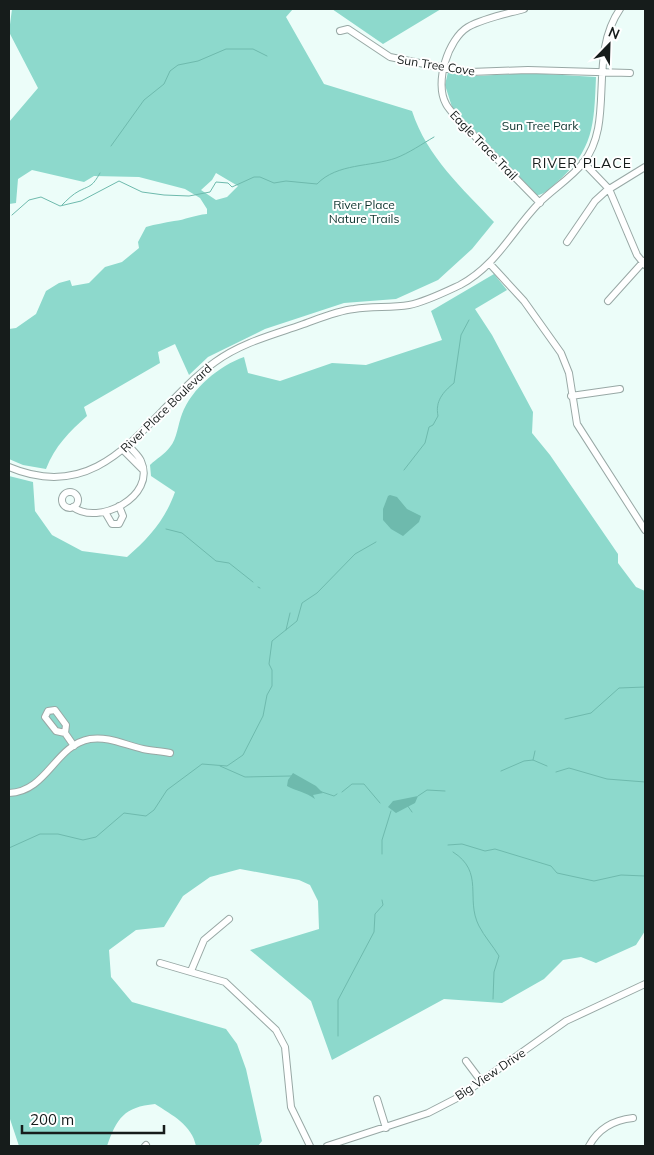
<svg xmlns="http://www.w3.org/2000/svg" width="654" height="1155" font-family="Mulish,sans-serif">
<style>
.green{fill:#8dd9cc;fill-rule:evenodd}
.water{fill:#6ebaad}
.lines{fill:none;stroke-linecap:round;stroke-linejoin:round}
.stream{stroke:#6ebaad;stroke-width:1}
.minor-casing{stroke:#98a8a5;stroke-width:8}
.minor{stroke:#fff;stroke-width:6}
.labels{text-anchor:middle;dominant-baseline:central;stroke-width:4;stroke-linejoin:round;paint-order:stroke}
.street-label{font-size:12px;fill:#161c1b;stroke:#fff}
.park-label{font-size:12px;fill:#0d332d;stroke:#fff}
.neighbourhood-label{font-size:14px;letter-spacing:1px;fill:#161c1b;stroke:#fff}
</style>
<rect width="100%" height="100%" fill="#ecfdf9"/>
<path class="green" d="M12 9H293L286 17 324 84 412 111C427 157 462 188 494 222L472 249 438 280 396 299 344 303 265 329 208 357 189 375 175 344 158 352 160 363 84 407 87 416C69 432 55 446 46 469L23 465 9 459V329L16 328 36 314 46 291 59 283 70 280 72 286 89 283 105 267 122 262 139 248 138 242 146 227C156 224 164 223 174 221 185 220 194 215 207 214V209L200 198 185 189 139 177 94 176 84 182 32 170 18 179 16 203 9 204V122L38 88 9 32ZM216 173 238 186 227 197 216 200 201 190 212 180Z
M332 9H441L383 44Z
M448 72 478 76 529 73 596 77C594 125 594 150 556 183 550 188 544 195 537 195L452 107 445 85Z
M494 274 507 290 475 309 492 335 533 412 532 433 550 455 618 554V563L636 587 645 591V931L636 945 596 963 581 957 563 960 544 979 502 1003 444 999 332 1060 311 1001 250 950 319 929 318 901 310 885 299 880 240 869 210 877 183 896 164 927 136 930 109 950 111 977 132 1002 226 1029 237 1044 246 1069 262 1141 258 1146H196C192 1125 172 1115 155 1104 124 1107 117 1118 107 1146H19L9 1116V476L33 482 35 511 52 535 82 551 127 557C149 538 165 520 175 492L151 476 150 465C156 459 165 454 170 447 177 439 178 424 182 414 192 388 219 366 244 357L248 373 280 381 332 363 366 365 442 340 431 311Z"/>
<path class="water" d="M390 495 397 497 407 509 421 516 419 522 403 536 391 529 383 520V509L388 496Z
M293 773 316 786 323 793 313 795 315 799C306 792 296 791 287 786L288 780Z
M418 796 415 803 396 813 388 807 393 801Z"/>
<g class="lines">
<path class="stream" d="M111 146 144 100 164 84 170 71 178 65 198 61 226 49H253L267 56
M62 205C67 200 73 194 79 191 91 185 92 187 100 173
M12 215 29 200 41 197 60 206 81 201 119 181 142 192 164 195 189 196 210 192 216 182 228 183 232 187 254 177H260L274 183 286 181 317 184C337 163 371 167 396 158 409 153 422 144 434 137
M404 470 425 443 429 427 433 425 438 416C435 401 443 392 454 383L461 335 469 320
M166 529 182 533 216 561 229 563 253 582
M258 587 260 588
M286 630 290 613
M565 719 591 713 619 688 645 687
M533 760 535 751
M220 766 245 777 291 776
M501 771 524 761 533 760 547 766
M556 772 569 768 607 779 645 782
M319 791 334 796 337 794
M342 792 352 784H364L380 803
M418 796 427 790 445 791
M407 805 412 812
M448 845 462 844 485 851 495 849 551 866 557 873 594 881 621 875 645 876
M9 848 40 834H58L83 840 96 837 124 813 146 816 154 810 167 790 202 764 227 766 243 755 263 716 267 695 272 686V670L269 664 272 641 297 621 302 603 317 593 355 554 376 542
M453 852C485 872 465 899 479 926 484 936 493 946 499 956L494 972 493 999
M382 854V840L391 811
M338 1036V1000L374 932 375 914 383 905 382 900"/>
<defs>
<path id="minor" d="M524 9C506 14 484 18 468 27 448 39 434 83 446 104 448 108 452 112 455 116L540 203
M340 31 348 29 390 57 449 69 470 72 528 70 630 73
M583 162 609 189 637 255 645 265
M567 242 595 201 606 191 645 167
M490 264 524 301 561 353 569 373 577 424 645 530
M608 301 644 261
M571 396 620 389
M124 451 142 469
M9 467C108 509 149 409 215 362 241 343 272 335 301 325 318 319 336 311 354 309 372 306 391 308 409 305 425 302 445 292 460 285 496 266 512 231 539 203 553 189 571 178 583 163 616 122 587 57 620 9
M62 500a8 8 0 1 1 16 0a8 8 0 1 1-16 0Z
M73 507C98 526 157 497 141 461 139 456 133 451 129 446
M105 512 112 524H119L123 516 119 506
M65 733 66 725 55 710 48 711 45 717 56 731 65 733 74 746
M9 793C47 792 55 745 90 739 108 736 125 745 143 749 152 751 161 751 170 753
M160 963 225 982 276 1030 285 1047 291 1107 310 1146
M191 971 204 940 229 919
M466 1061 481 1081
M377 1099 386 1128
M145 1146 146 1145
M327 1146 428 1113 459 1097 566 1021 645 984
M589 1146C598 1129 614 1120 633 1118"/>
</defs>
<use href="#minor" class="minor-casing"/>
<use href="#minor" class="minor"/>
</g>
<g class="labels">
<g class="street-label">
<text transform="translate(436 65) rotate(9)">Sun Tree Cove</text>
<text transform="translate(484 145) rotate(46)">Eagle Trace Trail</text>
<text transform="translate(166 408) rotate(-44)">River Place Boulevard</text>
<text transform="translate(490 1074) rotate(-34)">Big View Drive</text>
</g>
<g class="park-label">
<text x="540" y="125">Sun Tree Park</text>
<text x="364" y="204">River Place<tspan x="364" dy="14">Nature Trails</tspan></text>
</g>
<g class="neighbourhood-label">
<text x="582" y="163">RIVER PLACE</text>
</g>
</g>
<rect width="654" height="1155" fill="none" stroke="#161c1b" stroke-width="20"/>
<g transform="translate(609 45) rotate(23)" stroke="#ffffff" stroke-width="4" paint-order="stroke">
<path d="M0-4L9 19L0 12L-9 19Z" fill="#161c1b"/>
<text y="-8" font-size="14" font-weight="bold" text-anchor="middle" fill="#161c1b">N</text>
</g>
<path d="M22 1125v8h142v-8" fill="none" stroke="#161c1b" stroke-width="2.5"/>
<text x="30" y="1125" font-size="15" fill="#161c1b" stroke="#ffffff" stroke-width="4" paint-order="stroke">200 m</text>
</svg>
